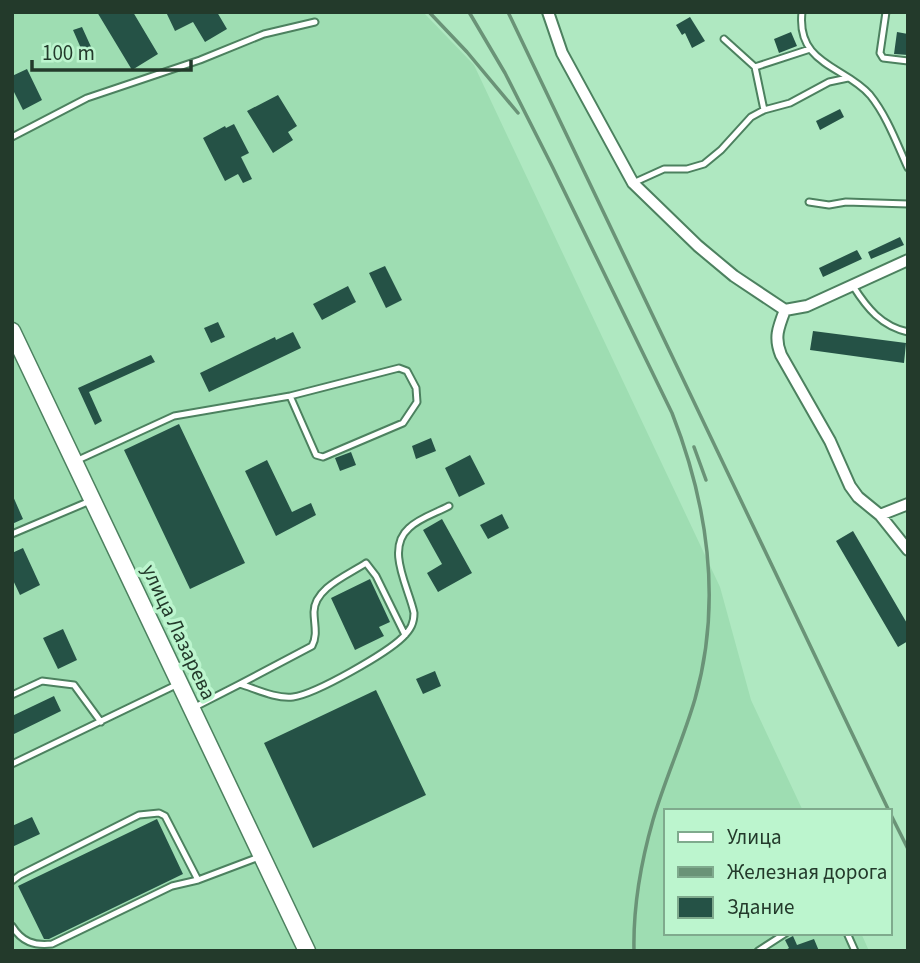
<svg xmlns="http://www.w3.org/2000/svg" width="920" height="963" font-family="'Source Sans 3',sans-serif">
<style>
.built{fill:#9eddb2}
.building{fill:#255246}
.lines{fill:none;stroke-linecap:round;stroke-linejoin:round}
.lane-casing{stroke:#4c815f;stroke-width:9}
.street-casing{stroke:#4c815f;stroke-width:14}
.secondary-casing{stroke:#4c815f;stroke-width:19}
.lane{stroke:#fff;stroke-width:5}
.street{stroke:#fff;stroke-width:10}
.secondary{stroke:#fff;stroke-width:16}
.rail{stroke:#6a9377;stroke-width:3.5}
.labels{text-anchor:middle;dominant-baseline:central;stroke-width:7;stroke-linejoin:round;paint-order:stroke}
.street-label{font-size:21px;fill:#233a2b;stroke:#bcf5ce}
</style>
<rect width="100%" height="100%" fill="#afe8c1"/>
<path class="built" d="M12 12H423L474 65 720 587 751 700 803 811H666V933H861L869 951H12Z"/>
<path class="building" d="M97 12H133L158 54 132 70Z
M166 12H217L227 29 205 42 193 22 175 31Z
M690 17 705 41 692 48 685 33 682 35 676 25Z
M82 27 92 49 83 53 73 30Z
M791 32 797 46 779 53 774 39Z
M897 32 908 34V55L894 54Z
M27 69 42 100 23 110 12 88V76Z
M278 95 297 126 288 132 293 140 273 153 247 111Z
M840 109 844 117 820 130 816 121Z
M234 124 249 153 241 157 252 179 243 183 238 174 225 181 203 138 225 126 226 128Z
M900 237 904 245 871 259 868 252Z
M857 250 862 259 823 277 819 268Z
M385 266 402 300 386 308 369 273Z
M348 286 356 302 322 320 313 304Z
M218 322 225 337 211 343 204 328Z
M813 331 906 343 904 363 810 350Z
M293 332 301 348 209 392 200 373 275 337 276 340Z
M151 355 155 362 89 392 102 421 95 425 78 388Z
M179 424 245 563 190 589 124 450Z
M431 438 436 451 416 459 412 446Z
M351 452 356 465 340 471 335 458Z
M470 455 485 484 459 497 445 468Z
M267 460 292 512 311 503 316 515 276 536 245 471Z
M12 494 23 519 12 524Z
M502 514 509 528 488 539 480 525Z
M442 519 472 573 438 592 427 573 442 564 423 530Z
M853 531 908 625V641L898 647 836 541Z
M23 548 40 585 20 595 12 578V553Z
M370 579 390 622 379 627 384 636 355 650 331 598Z
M63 629 77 660 58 669 43 638Z
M435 671 441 686 423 694 416 679Z
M376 690 426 795 313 848 264 743Z
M54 696 61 711 12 735V716Z
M32 817 40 834 12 847V826Z
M157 819 183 874 49 939H44L18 886Z
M793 936 797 945 814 939 819 951H784L789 948 785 940Z"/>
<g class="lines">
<defs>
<path id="lane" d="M802 12C796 65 845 66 870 95 887 116 897 144 908 168
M886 12 880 53 883 58 908 61
M724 39 755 67 764 110
M755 67 810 49
M12 137 87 98 200 60 264 34 315 22
M633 183 664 169H687L704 164 721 150 751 117 764 110 790 103 829 82 848 78
M809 202 829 205 846 202 908 204
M853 286C867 308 881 326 908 332
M78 460 174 416 290 396 399 368 407 371 416 388 417 402 403 423 323 457 316 455 290 396
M12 534 90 501
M240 684 312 646C318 635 314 624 314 612 314 588 348 575 366 563L376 576 405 635
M12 695 42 681 74 685 101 722
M195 707 240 684C256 689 276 699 293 697 316 694 387 653 403 637 411 629 414 623 414 613 409 588 385 549 409 528 419 518 436 513 449 506
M12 764 176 685
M12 881 20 875 139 815 159 813 165 816 198 880
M12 926C22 942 34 946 52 944L172 886 198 880 259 857
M847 933 855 951
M758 951 786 933"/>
<path id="street" d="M548 12 562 53 633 183 698 246 734 276 785 310
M785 310C778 328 774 338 781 355L830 441 850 486 858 497 880 515 908 550
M785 310 807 306 908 260
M880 515 908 504"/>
<path id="secondary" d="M12 331 307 951"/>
</defs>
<use href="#lane" class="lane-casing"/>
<use href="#street" class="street-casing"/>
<use href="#secondary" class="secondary-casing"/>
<use href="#lane" class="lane"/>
<use href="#street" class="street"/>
<use href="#secondary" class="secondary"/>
<path class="rail" d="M429 12 467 52 518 113
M469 12 505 73 552 166 672 413C708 505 722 603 695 699 683 740 665 779 653 820 641 862 633 907 634 951
M508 12 889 811
M694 447 706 480
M890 813 908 849"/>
</g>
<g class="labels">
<g class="street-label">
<text transform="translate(179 632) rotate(65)">улица Лазарева</text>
</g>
</g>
<rect width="920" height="963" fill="none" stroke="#233a2b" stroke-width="28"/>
<rect x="664" y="809" width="228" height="126" fill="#bcf5ce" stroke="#7faa8d" stroke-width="2"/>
<rect x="678" y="832" width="35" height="10" fill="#ffffff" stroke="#7faa8d" stroke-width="2"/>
<text x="727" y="844" font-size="21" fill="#233a2b">Улица</text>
<rect x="678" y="867" width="35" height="10" fill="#6a9377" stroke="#7faa8d" stroke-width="2"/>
<text x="727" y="879" font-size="21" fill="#233a2b">Железная дорога</text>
<rect x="678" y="897" width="35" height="21" fill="#255246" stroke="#7faa8d" stroke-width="2"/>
<text x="727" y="914" font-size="21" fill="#233a2b">Здание</text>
<path d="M32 60v10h159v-10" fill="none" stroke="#233a2b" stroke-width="3.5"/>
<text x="42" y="60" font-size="21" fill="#233a2b" stroke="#bcf5ce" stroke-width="5" paint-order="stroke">100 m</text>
</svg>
